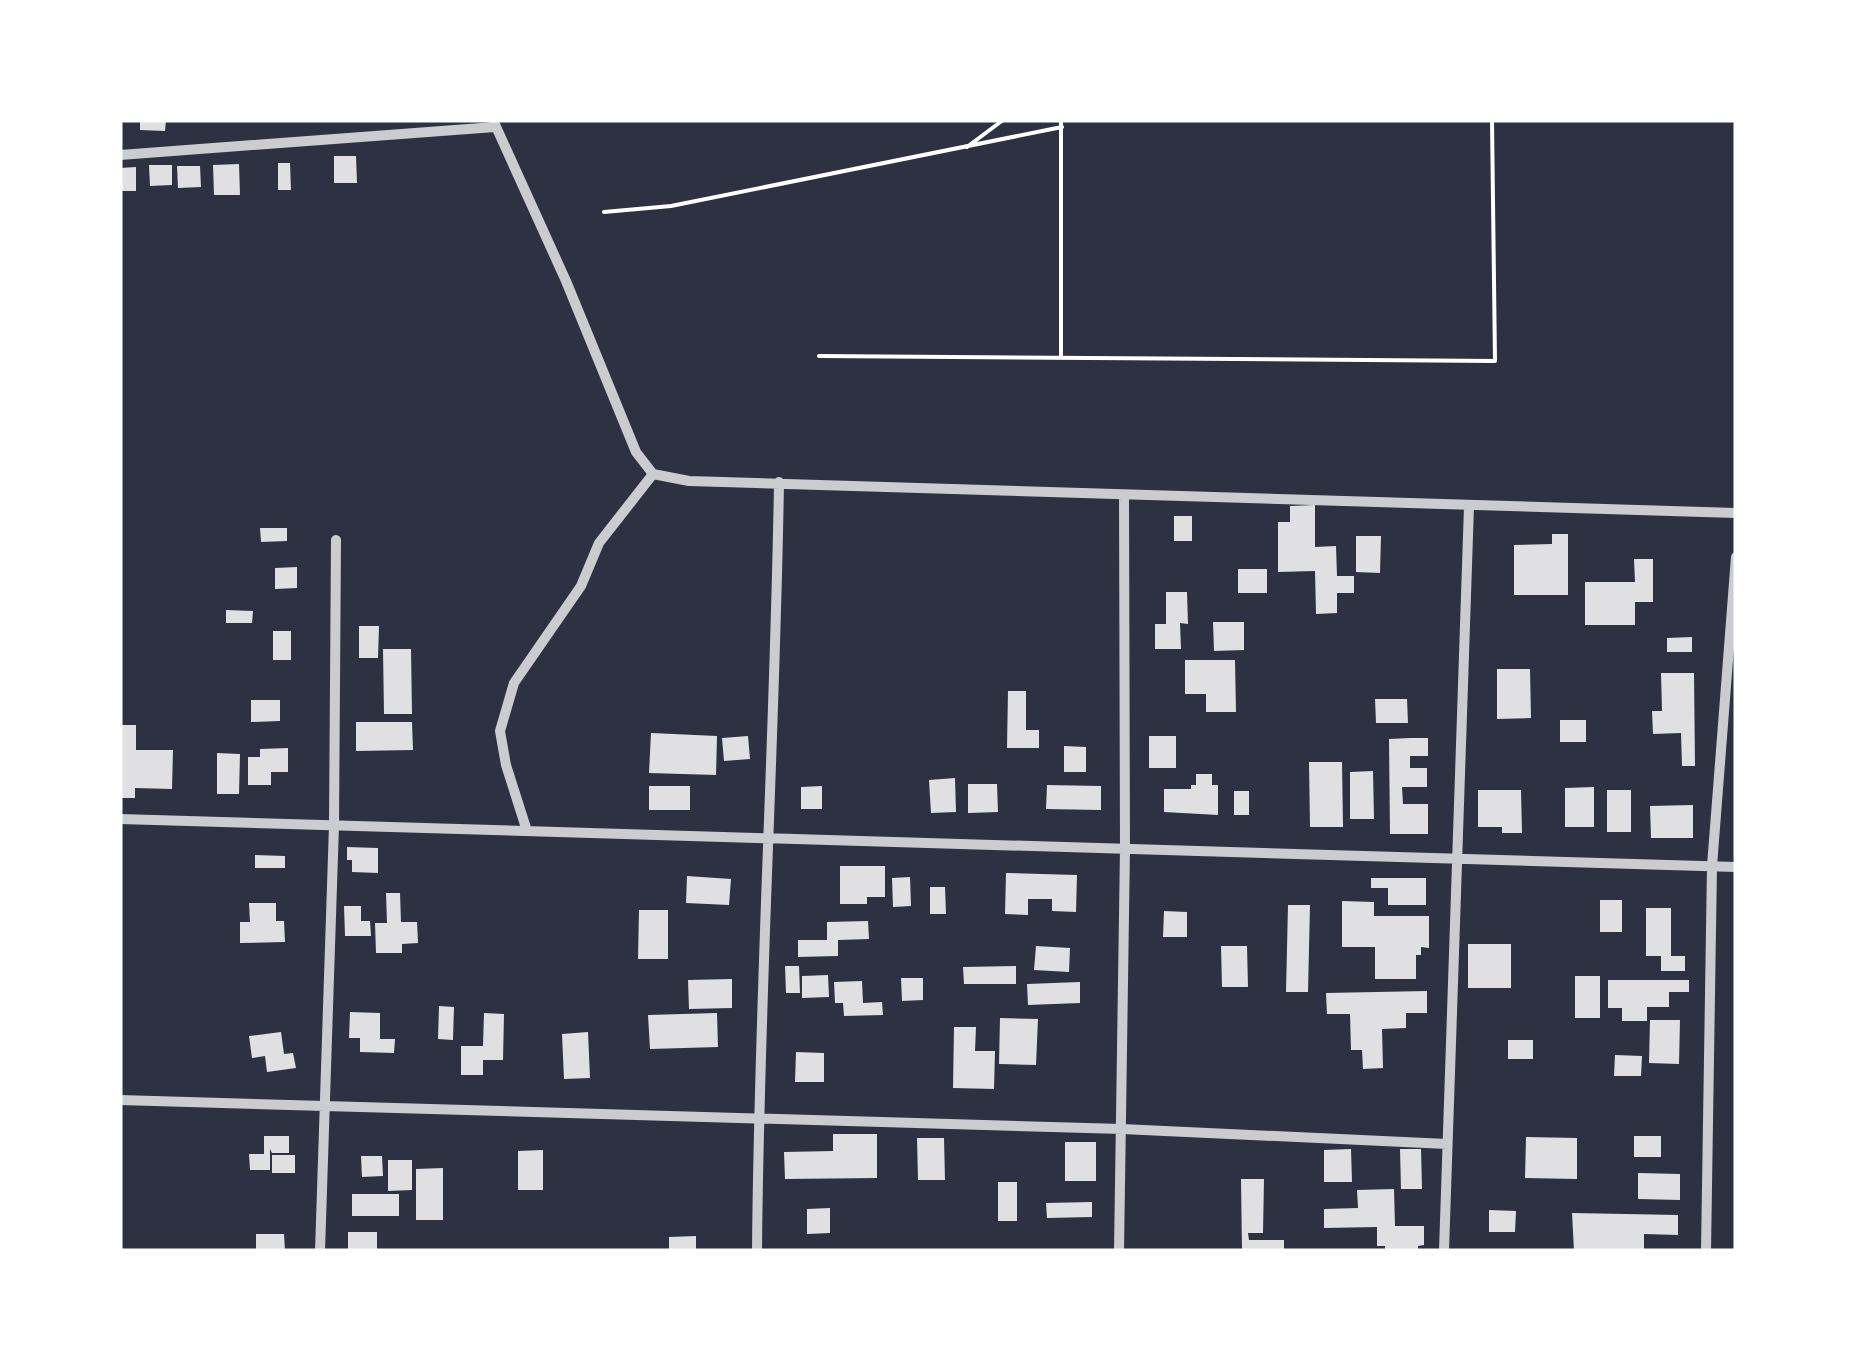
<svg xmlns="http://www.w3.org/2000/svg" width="1856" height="1371" font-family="'Roboto Condensed',sans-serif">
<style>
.building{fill:#e0e0e3}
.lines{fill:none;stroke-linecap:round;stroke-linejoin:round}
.path{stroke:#fff;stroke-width:4}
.minor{stroke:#caccd0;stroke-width:10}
</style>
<rect width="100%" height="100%" fill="#2d3142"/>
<path class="building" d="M140 120H166L165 131 140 130Z
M334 156H356L357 183H334Z
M278 163H290L291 190H278Z
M239 164 240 195H214L213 165Z
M149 165H172V185L150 186Z
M177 166H200L201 187 178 188Z
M136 167V191H120V168Z
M1315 505V547L1336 546 1337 576H1354V593H1337V613L1316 614 1315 571 1278 572V522H1290V506Z
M1174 516H1192V541H1174Z
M260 528H287V541L261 542Z
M1552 534H1568V595H1514V545L1552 544Z
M1356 536H1381L1380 573 1356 572Z
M1634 559H1653V602H1635V625H1585V582H1635Z
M297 567V588L275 589V568Z
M1238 569H1267V593H1238Z
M1166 592H1187L1188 624 1180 623 1181 649H1155V624H1166Z
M226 610 253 611 252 623H226Z
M1213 622H1244V650L1214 651Z
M359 626H379L378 658H359Z
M273 631H291V660H273Z
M1692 637V652H1667V638Z
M383 649H411L412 714H384Z
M1185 660H1235L1236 712H1206V694H1185Z
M1497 669H1530L1531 718 1497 719Z
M1661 673H1694L1695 766H1682L1681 733 1653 734 1652 711H1662Z
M1008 691H1026V730H1039V748H1007Z
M1375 699H1407L1408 723H1376Z
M251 700H280V721L251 722Z
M1560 720H1586V742H1560Z
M356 722H412L413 750 356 751Z
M120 725H136V750H173L172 789 135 788V798H120Z
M651 733 717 736 716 775 649 773Z
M748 736 750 759 724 761 722 738Z
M1149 736H1176V768H1149Z
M1410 738H1428V756H1410V768H1427V787H1402L1403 804H1428V834H1390L1389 739Z
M1064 746 1086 747V772H1064Z
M288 748V772H271V785H248V757H260V749Z
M217 753 240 754 239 794H217Z
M1309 762H1342L1343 827H1310Z
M1373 771 1374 819H1350V772Z
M1196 774H1212V785H1218V815L1164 812V789H1191V785H1196Z
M955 778 956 812 931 813 929 780Z
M968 784H997L998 812 968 813Z
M1047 785 1101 786V810L1046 809Z
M649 786H690V810H649Z
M822 786V809H801V787Z
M1594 787V827H1565V788Z
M1478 790H1521L1522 833H1502V827H1478Z
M1607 790H1631V832H1607Z
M1234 791H1249V815H1234Z
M1693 805V838H1651L1650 806Z
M347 847 378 848V873L352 872V860H347Z
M255 855 285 856V868H255Z
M840 866H885V897H867V904H840Z
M1006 873 1077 875 1076 912 1052 911V899H1028V915L1005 914Z
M687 876 731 879 729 905 686 903Z
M910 877 911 906 893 907 892 878Z
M1371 878H1426V905H1388V888H1371Z
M930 887H945L946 914H930Z
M386 893H400L401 922H417L418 943 402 944V953H376L375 923H387Z
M1600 900H1622V932H1600Z
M1342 901 1374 902V916H1429V948L1421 947V955H1416V979H1375V947H1342Z
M249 903H276V921H284L285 942 240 943V922H250Z
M1288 905H1310L1308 992H1286Z
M344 906H361V921H370L371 936H345Z
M1646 908H1671V956H1685V971H1661V956H1646Z
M639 910H668V959H638Z
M1164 911 1187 912V937H1163Z
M868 921 869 939 838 940V956L798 957V940H827V922Z
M1468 944H1511V988H1468Z
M1036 946 1070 948 1069 972 1034 970Z
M1221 946H1247L1248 987H1222Z
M785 966H799L800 993H786Z
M1016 966V984H964L963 967Z
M828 975 829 997 802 998V976Z
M1575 976H1600V1018H1575Z
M901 978H923V1000L902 1001Z
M732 979V1008L689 1009 688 980Z
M1608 980H1689V992H1669V1007H1647V1021H1622V1008H1608Z
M862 981 863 1003 882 1002 883 1015 844 1016 843 1003H835L834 982Z
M1080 982V1003L1028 1005 1027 984Z
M1427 991V1013H1406V1028L1382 1029 1383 1068 1363 1069 1362 1050H1351L1350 1014H1327L1326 993Z
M439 1006 454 1007 453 1040 438 1039Z
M350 1012 380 1013V1039H395L394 1053 360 1052V1038H349Z
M484 1013 504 1014 503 1060H483V1075H461V1046H483Z
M717 1013 718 1047 650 1049 648 1015Z
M1000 1018 1038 1019 1036 1065 999 1064Z
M1650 1020H1680L1679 1064 1649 1063Z
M954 1027H976L975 1051H995L994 1089 953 1088Z
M281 1032 284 1054 293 1053 296 1068 267 1072 265 1056 252 1058 249 1036Z
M588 1032 590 1078 564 1079 562 1034Z
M1508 1040H1533V1059H1508Z
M796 1052 824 1053V1082H795Z
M1615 1055 1642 1056 1641 1076H1614Z
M833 1134H877V1178L785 1179 784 1152 833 1151Z
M264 1136H289V1153H272L270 1149V1170H250L249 1154H264Z
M1634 1136H1661V1157H1634Z
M1526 1137 1577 1138V1179L1525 1178Z
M917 1138H944L945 1180H918Z
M1065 1142H1096V1181H1065Z
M1351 1149 1352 1182H1324V1150Z
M1400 1149H1421L1422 1189H1401Z
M543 1150V1190H518V1151Z
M272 1155H295V1173H272Z
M361 1156H382L383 1176 362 1177Z
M388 1160H412V1190L388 1191Z
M443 1168V1220H416V1169Z
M1638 1173 1680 1174V1200L1638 1199Z
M1241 1179H1264L1263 1233H1248L1249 1240H1284V1251H1242Z
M998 1182H1017V1221H998Z
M1394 1189 1395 1226H1424V1245L1418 1246V1251H1385V1246H1377V1227L1324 1228V1209L1358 1208 1357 1190Z
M352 1194H399V1216H352Z
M1092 1202V1217L1047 1218 1046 1203Z
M830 1208V1233L807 1234V1209Z
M1489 1210 1516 1211 1515 1232H1489Z
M1572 1213 1678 1215V1235L1644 1234V1251H1574Z
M348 1232H377V1251H348Z
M256 1234H284L285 1251H256Z
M696 1236V1251H669V1237Z"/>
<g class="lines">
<path class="path" d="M967 147 1003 120
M604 212 671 206 1062 127
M819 356 1495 361 1492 120
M1061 358V120"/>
<path class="minor" d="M493 120 566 281 636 452 653 474 599 543 581 586 514 683 500 731 506 765 527 831
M120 155 495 127
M653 474 689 481 1736 513
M120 819 1736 867
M120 1100 1122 1129 1447 1144
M320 1251 334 825 336 540
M757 1251C759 995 775 739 779 482
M1119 1251 1125 848 1124 496
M1444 1251 1469 506
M1706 1251 1712 866 1736 557"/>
</g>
<rect width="1856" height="1371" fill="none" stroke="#ffffff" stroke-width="245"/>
</svg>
